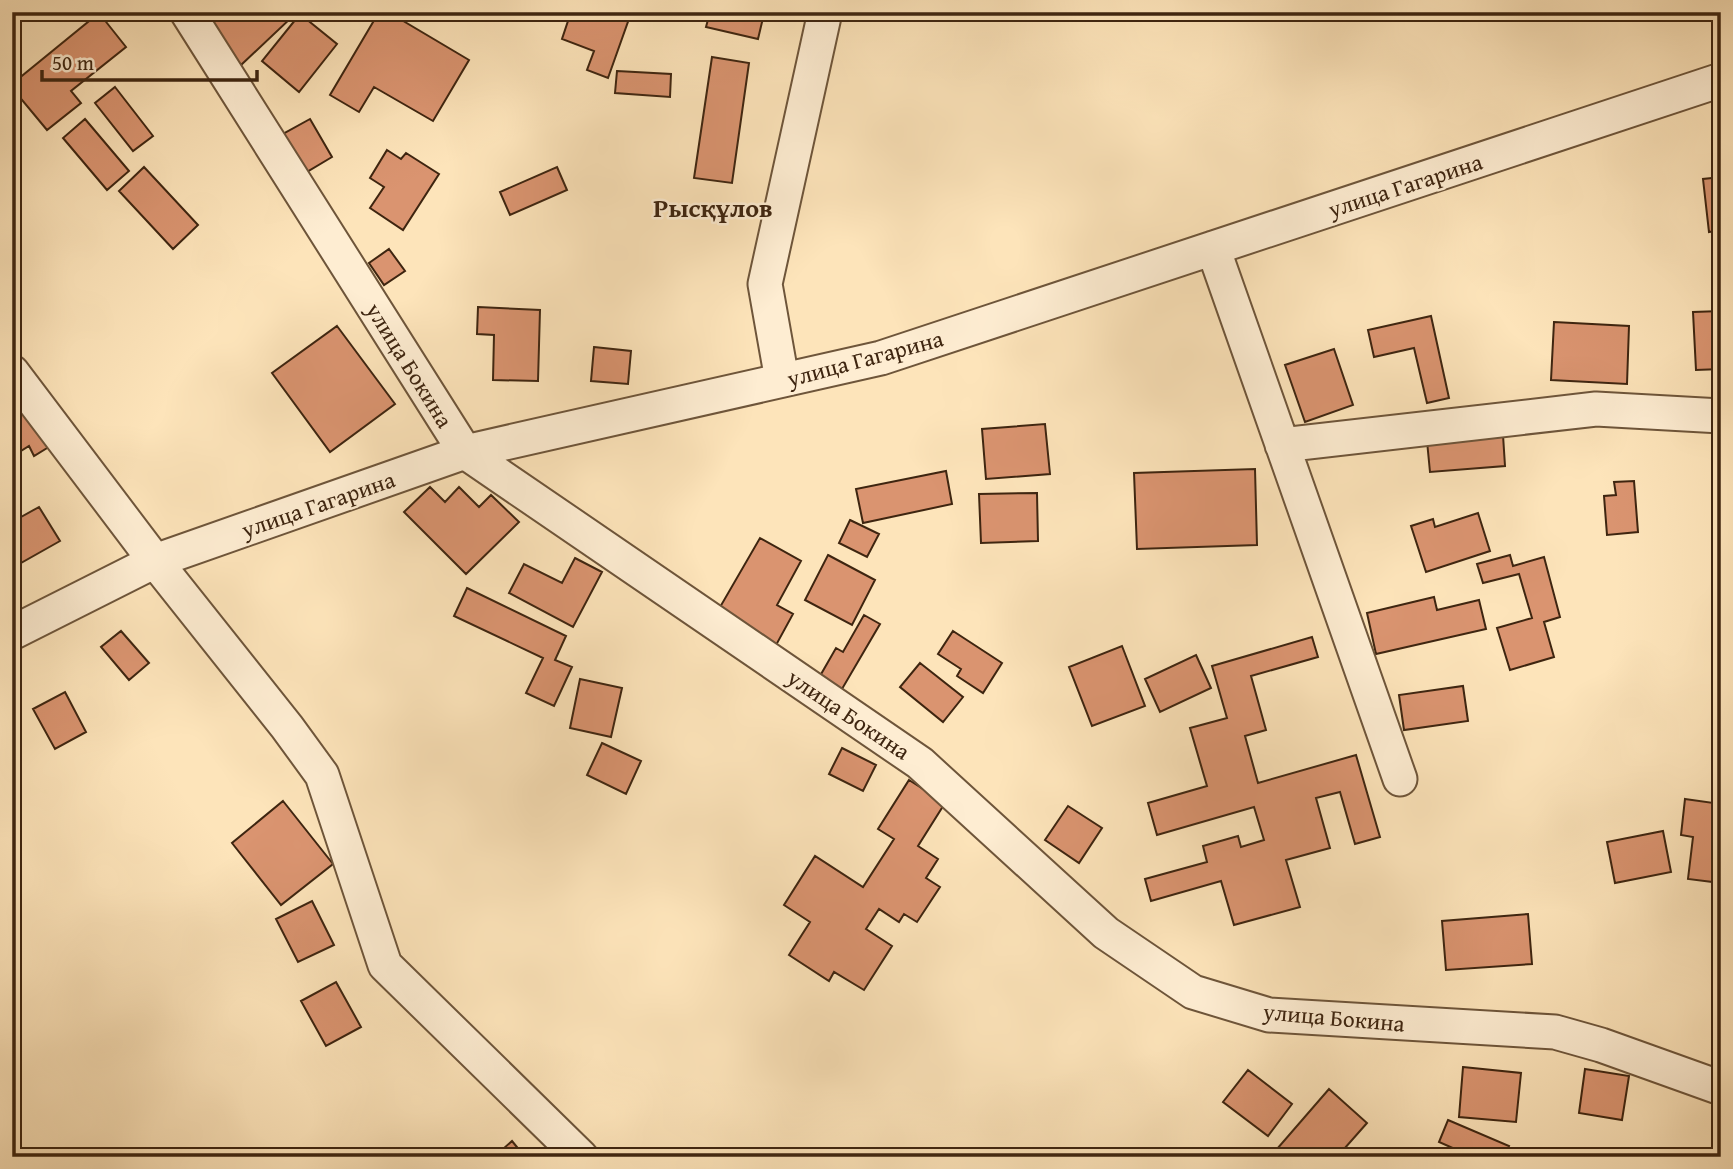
<svg xmlns="http://www.w3.org/2000/svg" width="1733" height="1169" font-family="'Gentium Book Plus',serif">
<style>
.building{fill:#da9470;stroke:#3e2510;stroke-width:2}
.lines{fill:none;stroke-linecap:round;stroke-linejoin:round}
.street-casing{stroke:#6e553a;stroke-width:37}
.street{stroke:#feedd2;stroke-width:33}
.labels{text-anchor:middle;dominant-baseline:central;stroke-width:5;stroke-linejoin:round;paint-order:stroke}
.street-label{font-size:23px;fill:#3e2510;stroke:#feedd2}
.quarter-label{font-size:26px;font-weight:bold;fill:#3e2510;stroke:#feedd2}
</style>
<rect width="100%" height="100%" fill="#fde4ba"/>
<filter id="stains"><feTurbulence type="fractalNoise" baseFrequency=".00286" numOctaves="4"/><feColorMatrix values="0 0 0 0 .2 0 0 0 0 .09 0 0 0 0 .02 0 0 0 .5 -.17"/></filter>
<radialGradient id="worn" r=".72"><stop offset=".6" stop-color="#630" stop-opacity="0"/><stop offset="1" stop-color="#630" stop-opacity=".3"/></radialGradient>
<path class="building" d="M216 12H231L239 20 247 12H288L292 17 241 65 203 25Z
M379 12H388L469 60 433 121 374 87 359 112 330 95Z
M571 12H619L630 16 608 78 587 70 594 51 562 39Z
M710 12H741L763 18 758 39 706 27Z
M99 13 126 47 71 91 81 103 47 130 12 88V84Z
M300 14 337 44 299 92 262 61Z
M712 57 749 63 732 183 694 178Z
M617 71 671 74 670 97 615 93Z
M115 87 153 136 133 151 95 103Z
M85 119 129 171 107 190 63 138Z
M310 119 332 157 305 173 283 134Z
M387 150 401 159 406 153 439 174 403 230 370 208 384 187 370 178Z
M144 167 198 225 173 249 119 191Z
M557 167 567 190 510 215 500 192Z
M1721 177V230L1709 232 1703 179Z
M389 249 405 271 384 285 369 263Z
M478 307 540 310 538 381 493 380 494 335 477 334Z
M1721 311V369L1696 370 1693 312Z
M1431 316 1449 398 1427 403 1414 348 1374 357 1368 330Z
M1554 322 1629 326 1627 384 1551 380Z
M337 326 395 404 330 452 272 373Z
M594 347 631 351 628 384 591 381Z
M1334 349 1353 405 1305 422 1285 365Z
M22 396 52 445 34 456 29 446 13 456 12 402Z
M1045 424 1050 474 986 479 982 429Z
M1503 435 1505 466 1430 472 1427 441Z
M1716 463H1721V512H1718Z
M1255 469 1257 545 1137 549 1134 473Z
M946 471 952 504 863 523 856 489Z
M1634 481 1638 532 1607 535 1604 496 1616 495 1614 482Z
M430 487 445 502 459 487 479 507 491 495 519 522 466 574 404 512Z
M1037 493 1038 541 981 543 979 494Z
M39 507 60 541 12 568V522Z
M1478 513 1490 551 1426 572 1411 526 1433 519 1435 527Z
M850 520 879 534 867 557 839 543Z
M760 538 801 561 777 605 793 614 775 647 716 614Z
M828 555 875 580 852 625 805 600Z
M1510 555 1513 566 1544 557 1560 617 1544 622 1554 657 1510 670 1497 628 1532 618 1519 574 1483 583 1477 564Z
M575 558 602 572 573 627 509 593 524 564 562 583Z
M467 588 566 636 555 660 572 667 554 706 526 693 543 658 454 616Z
M1434 597 1437 610 1479 600 1486 629 1376 654 1367 613Z
M864 615 880 624 842 689 820 676 836 648 843 652Z
M121 631 149 663 129 680 101 647Z
M953 631 1002 663 983 693 957 676 961 669 938 654Z
M1312 637 1318 657 1251 676 1266 730 1245 736 1258 783 1356 755 1380 837 1355 844 1340 792 1316 798 1330 848 1286 860 1300 907 1234 925 1221 881 1151 901 1145 879 1207 862 1203 846 1238 836 1241 847 1264 840 1254 807 1157 835 1148 803 1207 786 1190 728 1227 718 1212 666Z
M1122 646 1145 706 1092 726 1069 667Z
M1196 655 1211 688 1160 712 1145 679Z
M920 663 963 697 943 722 900 687Z
M580 679 622 688 611 737 570 728Z
M1463 686 1468 721 1404 730 1399 695Z
M65 692 86 732 55 749 33 709Z
M602 743 641 761 626 794 587 775Z
M842 748 876 765 863 791 829 774Z
M909 780 945 803 918 846 938 859 926 878 940 887 917 922 904 914 899 922 879 909 866 929 892 946 864 990 834 972 829 981 789 955 810 922 784 905 815 856 863 887 894 839 878 829Z
M1685 799 1721 804V883L1688 879 1693 837 1681 835Z
M283 801 333 864 281 905 232 843Z
M1068 806 1102 828 1079 863 1045 840Z
M1663 831 1671 872 1615 883 1607 842Z
M312 901 334 945 298 962 276 919Z
M1528 914 1532 964 1446 970 1442 921Z
M336 982 361 1027 326 1046 301 1001Z
M1463 1067 1521 1073 1516 1122 1459 1117Z
M1585 1069 1629 1076 1622 1120 1579 1113Z
M1248 1070 1292 1104 1268 1136 1223 1102Z
M1329 1089 1367 1123 1337 1157H1270Z
M1448 1120 1509 1146 1504 1157H1473L1439 1142Z
M512 1141 525 1157H494Z"/>
<g class="lines">
<defs>
<path id="street" d="M187 12 465 452 920 763 1106 933 1193 992 1269 1015 1555 1032 1601 1045 1721 1088
M1213 248 1400 779
M12 372 155 561 287 727 322 775 385 965 581 1157
M782 380 765 284 825 12
M1282 445 1596 409 1721 416
M12 633 155 561 465 452 881 358 1721 80"/>
</defs>
<use href="#street" class="street-casing"/>
<use href="#street" class="street"/>
</g>
<g class="labels">
<g class="street-label">
<text transform="translate(1405 185) rotate(-18)">улица Гагарина</text>
<text transform="translate(865 358) rotate(-15)">улица Гагарина</text>
<text transform="translate(410 365) rotate(58)">улица Бокина</text>
<text transform="translate(318 504) rotate(-19)">улица Гагарина</text>
<text transform="translate(849 714) rotate(34)">улица Бокина</text>
<text transform="translate(1334 1017) rotate(5)">улица Бокина</text>
</g>
<g class="quarter-label">
<text x="713" y="207">Рысқұлов</text>
</g>
</g>
<rect width="1733" height="1169" fill="none" stroke="#fde4ba" stroke-width="42"/>
<rect x="14" y="14" width="1705" height="1141" fill="none" stroke="#3e2510" stroke-width="3.5"/>
<rect x="21" y="21" width="1691" height="1127" fill="none" stroke="#3e2510" stroke-width="2"/>
<path d="M42 70v10h215v-10" fill="none" stroke="#3e2510" stroke-width="3.5"/>
<text x="52" y="70" font-size="21" fill="#3e2510" stroke="#feedd2" stroke-width="5" paint-order="stroke">50 m</text>
<rect width="100%" height="100%" filter="url(#stains)"/>
<rect width="100%" height="100%" fill="url(#worn)"/>
</svg>
